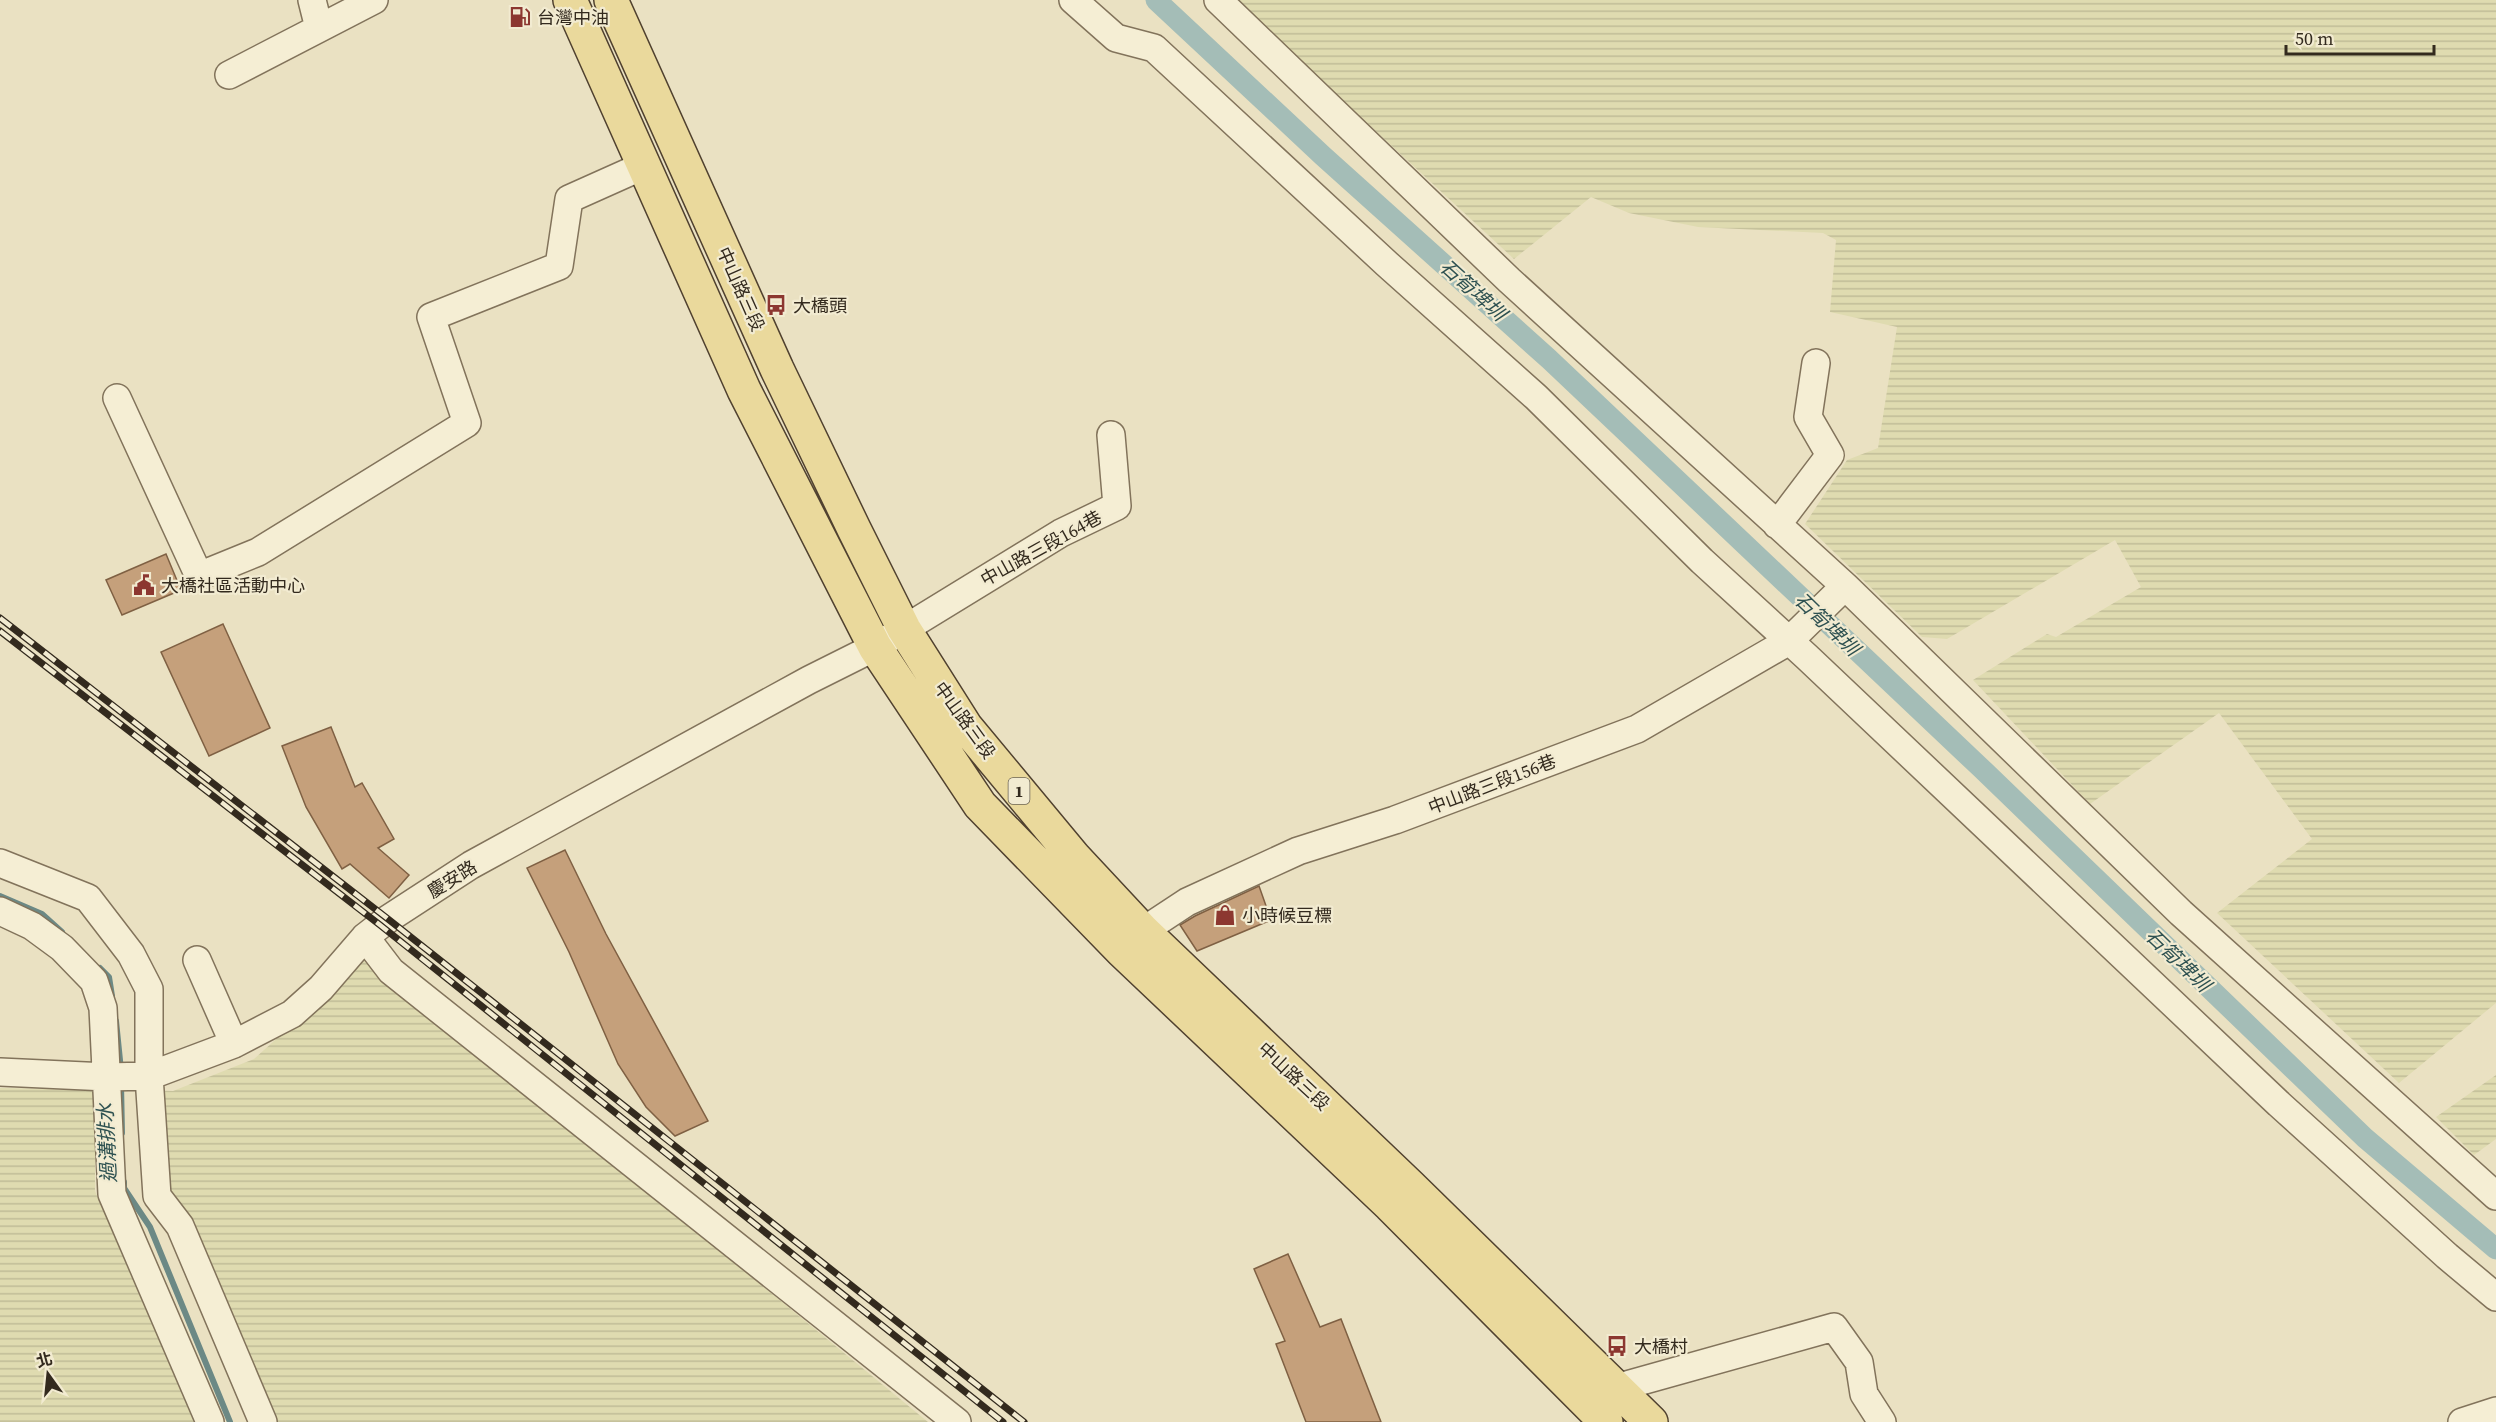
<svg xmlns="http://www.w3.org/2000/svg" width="2496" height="1422" font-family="'Source Serif 4','Noto Sans TC',serif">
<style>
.farmland{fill:url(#farmland-rules)}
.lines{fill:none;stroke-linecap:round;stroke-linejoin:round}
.stream{stroke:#6c8985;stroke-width:6}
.canal{stroke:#a4bdb7;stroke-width:21}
.building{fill:#c5a07b;stroke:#7f6043;stroke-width:1.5}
.minor-casing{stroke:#82735b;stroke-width:30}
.major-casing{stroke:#50412f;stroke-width:36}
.minor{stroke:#f5eed4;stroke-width:27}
.major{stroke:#ead99c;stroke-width:33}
.rail-casing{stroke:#332a1e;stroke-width:7}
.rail{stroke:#f2ebd1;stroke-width:4.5;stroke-dasharray:14;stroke-linecap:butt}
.labels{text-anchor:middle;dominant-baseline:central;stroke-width:4.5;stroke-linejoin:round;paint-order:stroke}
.shield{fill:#f2ebd1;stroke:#6c6454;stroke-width:1.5}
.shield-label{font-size:16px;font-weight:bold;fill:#332a1e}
.poi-label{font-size:18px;fill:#332a1e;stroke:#f2ebd1;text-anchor:start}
.street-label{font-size:18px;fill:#332a1e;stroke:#f2ebd1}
.water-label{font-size:20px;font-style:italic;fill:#2e5151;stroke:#f2ebd1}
</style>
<defs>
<pattern id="farmland-rules" width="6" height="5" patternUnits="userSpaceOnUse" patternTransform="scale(1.5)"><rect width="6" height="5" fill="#dfdbb0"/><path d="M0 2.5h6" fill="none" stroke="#c0bc97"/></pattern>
</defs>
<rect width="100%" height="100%" fill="#eae1c2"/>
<path class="farmland" d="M1234 0H2496V1003L2399 1083 2217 913 2312 839 2219 713 2090 804 1973 680 2047 634 2056 637 2141 587 2115 540 1947 639 1922 637 1805 524 1847 460 1878 448 1897 327 1830 312 1836 240 1823 233 1698 227 1629 213 1591 197 1514 259Z
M365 959 928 1422H262L175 1215 147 1090 173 1091 254 1059Z
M2496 1075V1139L2474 1155 2436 1117Z
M0 1088 95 1090V1191L196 1422H0Z"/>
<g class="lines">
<path class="stream" d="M0 896 42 914 62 932
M100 968 109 977 112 996
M116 1021 121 1070
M121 1084 122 1133
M124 1182V1188L150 1227 230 1422"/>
<path class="canal" d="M1156 0 1323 156 1549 359 1981 768 2365 1138 2496 1249"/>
</g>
<path class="building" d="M166 554 181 590 122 615 106 580Z
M223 624 270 728 209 756 161 652Z
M331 727 355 787 362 783 394 839 378 848 409 875 389 898 350 864 342 869 306 807 282 746Z
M565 850 606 934 708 1121 675 1136 646 1107 618 1064 569 952 527 868Z
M1259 886 1271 920 1197 951 1180 925 1195 916Z
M1288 1254 1320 1327 1341 1319 1381 1422H1306L1276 1344 1285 1341 1254 1269Z"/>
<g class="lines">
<defs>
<path id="minor" d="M312 0 319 28
M1073 0 1116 38 1154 48 1387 264 1536 397 1702 561 1807 657 2279 1104 2447 1256 2496 1297
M1218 0 1509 280 1845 586 2181 913 2496 1196
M229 75 374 0
M117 398 199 576 258 552 467 423 431 317 559 266 569 199 645 165
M1777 525 1830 455 1808 417 1816 363
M0 863 88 898 131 954 149 989V1076L157 1196 180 1226 263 1422
M0 911 32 926 62 948 94 981 103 1008 112 1194 210 1422
M365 937 391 971 957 1422
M1129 944 1143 931 1187 902 1298 851 1395 820 1637 729 1789 641 1845 586
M197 960 234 1044
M0 1072 107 1077 149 1076 234 1044 292 1014 321 988 365 937 388 919 471 865 809 680 875 647 1061 533 1117 506 1111 435
M1616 1388 1834 1327 1859 1362 1864 1394 1882 1422
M2462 1422 2496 1411"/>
<path id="major" d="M570 0 744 390 875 647 980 805 1122 951 1390 1205 1606 1422
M611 0 777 369 854 529 904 629 966 727 1074 857 1143 931 1410 1186 1651 1422"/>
</defs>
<use href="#minor" class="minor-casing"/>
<use href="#major" class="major-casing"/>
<use href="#minor" class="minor"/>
<use href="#major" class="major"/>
<defs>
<path id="rail" d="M0 618 388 919 1024 1422
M0 631 380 925 1003 1422"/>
</defs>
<use href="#rail" class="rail-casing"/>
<use href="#rail" class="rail"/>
</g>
<defs>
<symbol id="fuel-bare" viewBox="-9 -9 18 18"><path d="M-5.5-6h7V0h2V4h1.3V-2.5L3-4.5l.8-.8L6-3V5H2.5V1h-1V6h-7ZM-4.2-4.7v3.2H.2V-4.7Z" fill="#8c3730" stroke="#f2ebd1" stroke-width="2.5" paint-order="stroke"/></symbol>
<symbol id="bus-bare" viewBox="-9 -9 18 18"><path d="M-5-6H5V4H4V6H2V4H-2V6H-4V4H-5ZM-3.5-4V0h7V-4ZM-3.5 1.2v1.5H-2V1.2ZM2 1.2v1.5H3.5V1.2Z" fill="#8c3730" stroke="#f2ebd1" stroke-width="2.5" paint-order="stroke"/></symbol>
<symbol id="civic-bare" viewBox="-9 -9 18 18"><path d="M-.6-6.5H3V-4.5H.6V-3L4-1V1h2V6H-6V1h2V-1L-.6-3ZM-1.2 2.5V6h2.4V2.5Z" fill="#8c3730" stroke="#f2ebd1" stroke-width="2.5" paint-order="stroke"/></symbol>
<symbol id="shop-bare" viewBox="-9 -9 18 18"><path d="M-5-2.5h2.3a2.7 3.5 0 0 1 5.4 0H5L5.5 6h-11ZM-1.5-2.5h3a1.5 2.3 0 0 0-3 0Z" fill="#8c3730" stroke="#f2ebd1" stroke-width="2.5" paint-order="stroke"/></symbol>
</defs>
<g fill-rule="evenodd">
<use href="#fuel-bare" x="505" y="2" width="30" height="30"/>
<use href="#bus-bare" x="761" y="290" width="30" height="30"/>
<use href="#civic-bare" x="129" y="570" width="30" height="30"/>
<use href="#shop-bare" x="1210" y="900" width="30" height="30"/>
<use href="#bus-bare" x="1602" y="1331" width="30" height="30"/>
</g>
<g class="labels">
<rect class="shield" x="1008.5" y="778" width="21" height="26" rx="4.5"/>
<g class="shield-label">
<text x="1019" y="791">1</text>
</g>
<g class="poi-label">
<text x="537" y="17">台灣中油</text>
<text x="793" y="305">大橋頭</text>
<text x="161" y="585">大橋社區活動中心</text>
<text x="1242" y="915">小時候豆標</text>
<text x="1634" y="1346">大橋村</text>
</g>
<g class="street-label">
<text transform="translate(741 289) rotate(66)">中山路三段</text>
<text transform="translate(1041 548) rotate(-29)">中山路三段164巷</text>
<text transform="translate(965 720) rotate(54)">中山路三段</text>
<text transform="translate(1492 784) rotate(-21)">中山路三段156巷</text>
<text transform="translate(452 879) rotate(-32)">慶安路</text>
<text transform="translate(1294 1076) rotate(43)">中山路三段</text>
</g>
<g class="water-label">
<text transform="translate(1473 290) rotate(42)">石筍埤圳</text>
<text transform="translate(1827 624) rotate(44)">石筍埤圳</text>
<text transform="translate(2178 960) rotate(44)">石筍埤圳</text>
<text transform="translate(107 1143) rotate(-93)">過溝排水</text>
</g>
</g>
<g transform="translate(48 1374) rotate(345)" stroke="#f2ebd1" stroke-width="4.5" paint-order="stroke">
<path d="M0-4.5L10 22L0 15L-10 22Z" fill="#332a1e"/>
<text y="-9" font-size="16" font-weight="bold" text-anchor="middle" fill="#332a1e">北</text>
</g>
<path d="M2286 45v9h148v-9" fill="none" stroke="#332a1e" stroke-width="3"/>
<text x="2295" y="45" font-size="18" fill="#332a1e" stroke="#f2ebd1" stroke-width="4.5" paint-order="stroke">50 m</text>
</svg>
